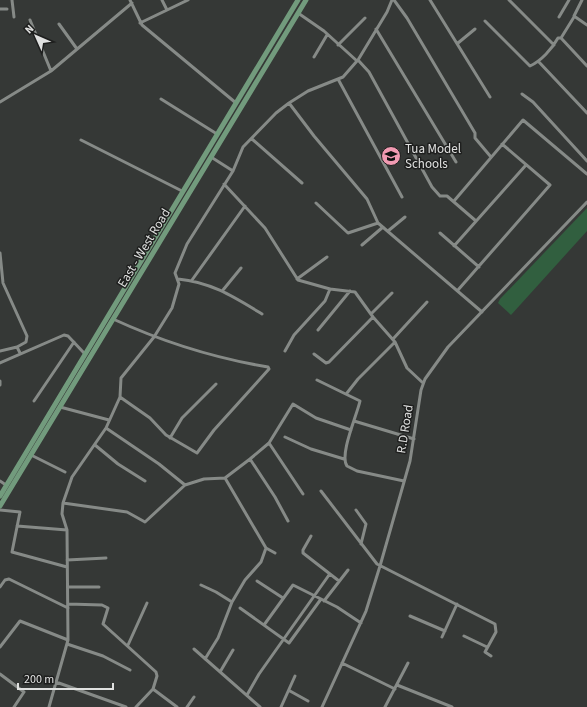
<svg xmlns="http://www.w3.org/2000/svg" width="587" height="707" font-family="'Source Sans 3',sans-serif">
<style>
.green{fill:#315f3f}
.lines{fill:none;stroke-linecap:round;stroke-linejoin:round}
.minor{stroke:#868a87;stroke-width:3}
.primary{stroke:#729b7d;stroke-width:5}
.labels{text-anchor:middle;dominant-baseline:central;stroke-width:3;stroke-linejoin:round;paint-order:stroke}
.poi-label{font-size:13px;fill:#e0e1e0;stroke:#1e1f1e;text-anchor:start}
.street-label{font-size:13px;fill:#e0e1e0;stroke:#1e1f1e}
</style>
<rect width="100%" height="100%" fill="#353836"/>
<path class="green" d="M587 208V231L511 315 498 303 500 299Z"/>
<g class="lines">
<path class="minor" d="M12 0 14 17
M130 0 142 25 236 103
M162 0 167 10
M392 0 387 12 358 60 369 72 432 187 440 196H447L476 221
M394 0 407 18 475 133V138L491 157
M430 0 490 97
M509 0 554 45
M582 0 574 16 587 25
M0 9H7
M559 17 569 0
M30 20 51 71
M485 21 530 66C541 61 552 49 558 38H561L574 17
M140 23 188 0
M59 24 77 49
M376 29 456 162
M561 38 587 66
M458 43 475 29
M338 45 365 18
M314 57 327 35
M538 61 587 113
M338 79 402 197
M522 94 533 102 587 161
M161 99 217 134
M0 102 51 71 132 3
M289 103 314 136 367 199 378 223 482 312
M252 139 302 183
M81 140 182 191
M211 157 233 171
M224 184 265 228 298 280 330 289 355 292 373 317 395 342 407 368 423 383
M454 201 523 120 587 174
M316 203 348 233 378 223
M388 231 405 217
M440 233 479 267
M362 245 383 227
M454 246 526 165
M0 253 3 283 27 336 26 342 17 347 20 353
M178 279C211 282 234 297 262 314
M297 279 327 257
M192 280 245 206
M223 290 241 268
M458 290 550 185 502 144
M371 314 392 293
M113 319C163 342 214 358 268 367L269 369 214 430 197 453 166 435 150 418 120 397
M318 330 350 291
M393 339 427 302
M0 351 17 347
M285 351 294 335 325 301 330 289
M314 354 326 363 329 362 373 317
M0 363 64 335 68 336 84 353
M317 380 360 401C357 415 339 455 347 466L357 471 404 481
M0 381V385
M347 393 358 379 395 342
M34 401 74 342
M60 407 109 420
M354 421 414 439
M106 428 159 464 185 485
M285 437 311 449 344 459
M170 438 182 418 216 384
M269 443 303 494
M95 445 118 464 145 481
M31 455 65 472
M250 459 275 497 288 521
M225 478 266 548 275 553
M0 481 6 485
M321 491 377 564 495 624 496 632 485 652 491 656
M63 503 127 512 145 522 185 485 204 479 225 478 250 459 269 443 293 404 316 418 351 430
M0 510 20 512 12 552 67 567
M356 510 366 524 361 544
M17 526 67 530
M311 536 303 550V553L339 581
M67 560 106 558
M257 581 283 598
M201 585 216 592 232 602
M0 587 5 580 9 579 68 608
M68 587H99
M324 601 348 570
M68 604 102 605 108 608 103 624 156 672 157 676 153 689 136 707
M240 608 289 643 321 599
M410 616 445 631
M264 625 293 585 337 607 361 623
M464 636 487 647
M442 637 457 604
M67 644 103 656 130 670
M128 645 147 603
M0 647 20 621 68 640
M194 649 260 707
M205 659 218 638 232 602 245 580 261 562 266 548
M342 663 395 689
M220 672 233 650
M0 674 24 692 14 707
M56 682 126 707
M397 685 452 707
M153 689 177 707
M290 691 308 701
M247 695 259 674 329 575
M49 707 68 640 67 530 62 514 63 503 72 477 106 428 120 397 121 378 154 337 172 308 179 284 175 273 187 244 233 171 243 147 276 113 289 103 308 91 343 77 357 61 324 31 298 13
M187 707 194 697
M281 707 295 676
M322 707 366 611 380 566 410 461 421 390 425 379 448 347 587 202
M385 707 408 663"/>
<path class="primary" d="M0 496 298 0
M0 506 306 0"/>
</g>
<defs>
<symbol id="school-disc" viewBox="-11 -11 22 22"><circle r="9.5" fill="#f19ab2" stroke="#1e1f1e"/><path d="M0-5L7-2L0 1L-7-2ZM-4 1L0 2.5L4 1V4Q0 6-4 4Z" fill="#111"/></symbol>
</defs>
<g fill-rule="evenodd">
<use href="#school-disc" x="380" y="145" width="22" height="22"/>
</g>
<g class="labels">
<g class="poi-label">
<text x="405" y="149">Tua Model<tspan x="405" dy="15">Schools</tspan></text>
</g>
<g class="street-label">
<text transform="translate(144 248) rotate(-59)">East - West Road</text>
<text transform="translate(405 429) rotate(-81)">R.D Road</text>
</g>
</g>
<g transform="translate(36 36) rotate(315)" stroke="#1e1f1e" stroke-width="3" paint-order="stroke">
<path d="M0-3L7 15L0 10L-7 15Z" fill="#e0e1e0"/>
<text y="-6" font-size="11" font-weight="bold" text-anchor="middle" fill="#e0e1e0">N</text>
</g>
<path d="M18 683v6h95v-6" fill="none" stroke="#e0e1e0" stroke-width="2"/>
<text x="24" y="683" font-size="12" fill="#e0e1e0" stroke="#1e1f1e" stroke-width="3" paint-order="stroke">200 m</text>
</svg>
